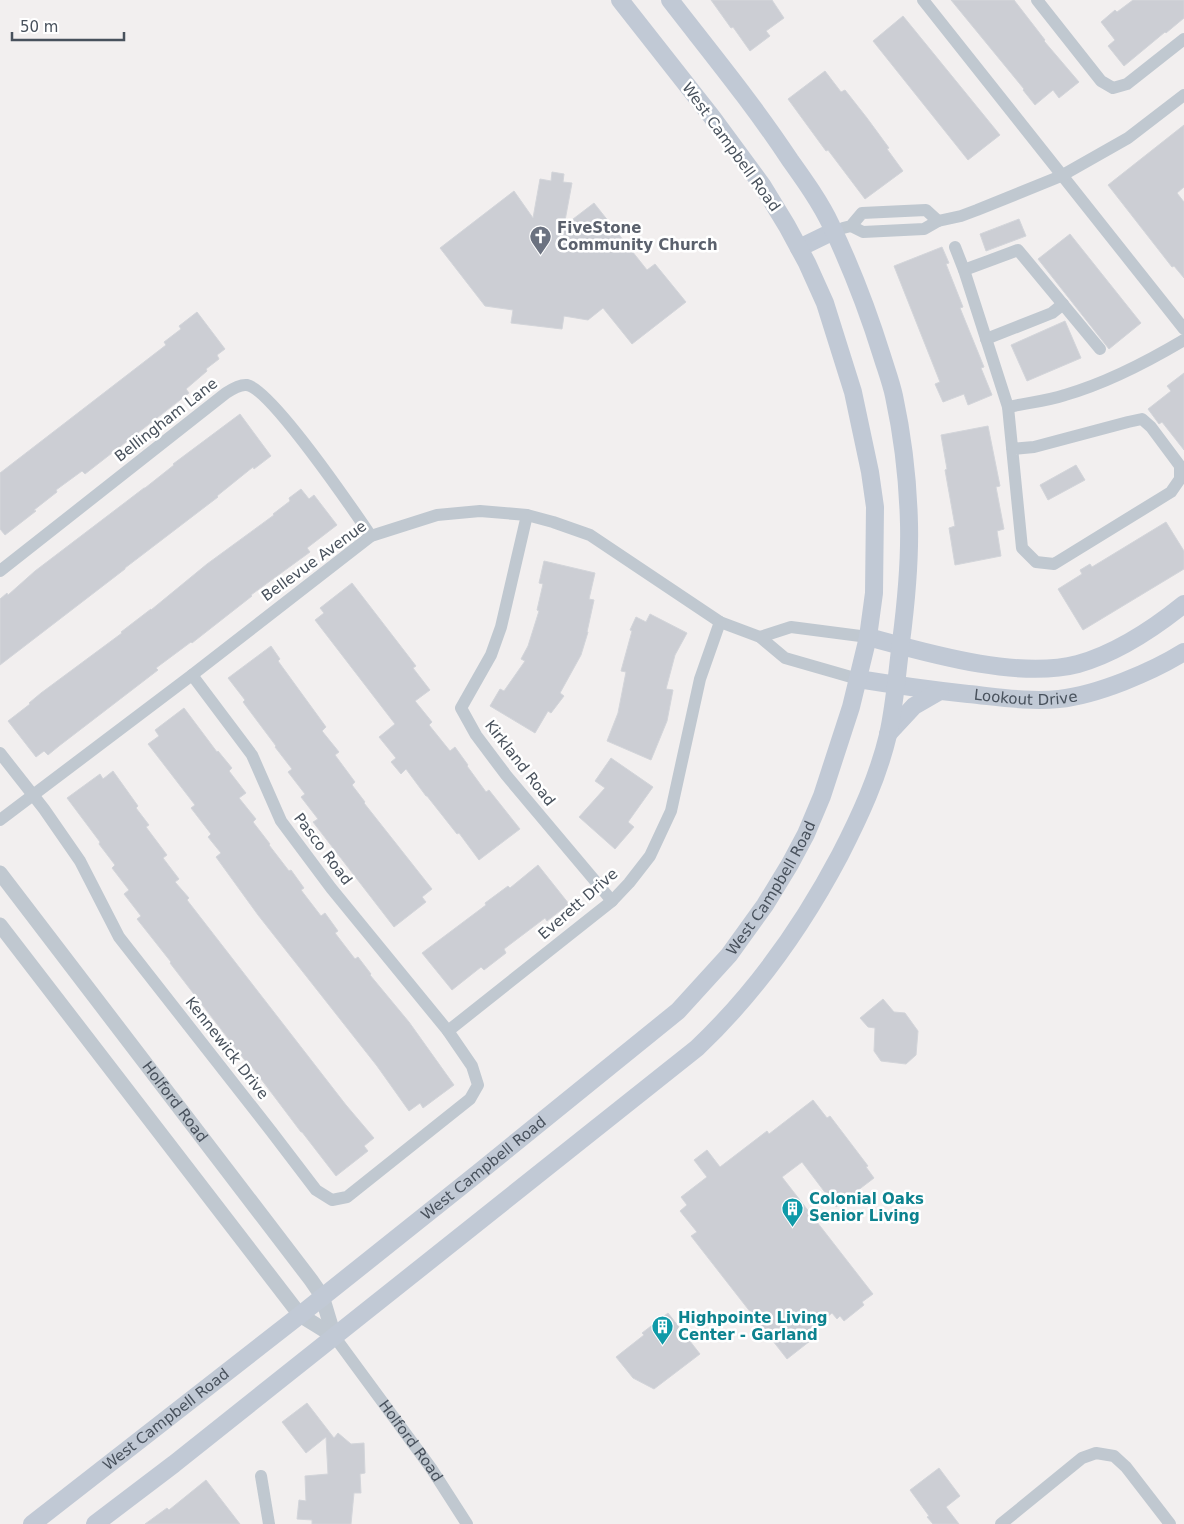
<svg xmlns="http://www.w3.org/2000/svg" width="1184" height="1524" font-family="'DejaVu Sans',sans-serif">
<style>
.building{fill:#ccced4;stroke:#d3d5da}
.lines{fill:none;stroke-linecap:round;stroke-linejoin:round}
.minor{stroke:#c0c8d0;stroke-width:12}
.tertiary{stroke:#c0c8d0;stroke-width:15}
.secondary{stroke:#c1c9d5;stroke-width:18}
.labels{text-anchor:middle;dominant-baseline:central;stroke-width:5;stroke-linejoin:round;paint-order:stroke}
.street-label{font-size:15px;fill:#48515c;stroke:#fff}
.worship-label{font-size:15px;font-weight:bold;fill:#5b616d;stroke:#fff;text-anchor:start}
.culture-label{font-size:15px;font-weight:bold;fill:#0d838f;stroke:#fff;text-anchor:start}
</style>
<rect width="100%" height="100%" fill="#f2efef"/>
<path class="building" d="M711 0H772L784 18 766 31 770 36 750 51 733 27 731 28Z
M951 0H1014L1045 40 1044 41 1079 82 1059 98 1053 90 1035 105 1023 90 1024 89Z
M1133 0H1184V18L1166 33 1165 32 1124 66 1108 46 1115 40 1101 22 1115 10 1117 12Z
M903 16 1000 135 968 160 873 41Z
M825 71 841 92 845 90 867 118 889 148 887 149 903 171 865 199 828 150 826 151 788 99Z
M1184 125V187L1177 193 1184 202V278L1174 266 1172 267 1108 185Z
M552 172 564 174 563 182 572 183 564 226 594 203 647 270 655 264 686 302 632 344 603 308 588 320 564 316 562 329 511 323 513 310 485 306 440 248 514 191 533 218 540 179 551 181Z
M1019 219 1026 236 986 251 980 234Z
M1070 234 1141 323 1109 349 1038 259Z
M942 247 949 263 946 264 963 307 960 308 984 367 981 368 992 395 968 405 964 394 943 402 935 384 940 382 894 266Z
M197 312 225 349 217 355 219 359 206 369 207 371 186 389 189 393 85 474 82 471 56 490 57 492 34 510 36 511 5 535 0 529V473L166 345 164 342 181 329 179 326Z
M1065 321 1081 358 1027 381 1011 345Z
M1184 373V450L1162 422 1159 424 1148 409 1171 391 1167 386Z
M240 414 271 456 254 469 253 467 217 496 218 497 125 568V569L0 665V599L7 593 8 595 35 571 127 501 144 488H145L174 465 173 464Z
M988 426 1000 486 996 487 1004 529 997 531 1001 556 955 565 949 528 955 526 945 470 947 469 941 435Z
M1076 465 1085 480 1048 500 1040 485Z
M301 489 309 499 314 495 337 525 307 548 310 552 251 595 252 596 192 643 191 642 156 668 158 670 59 746 48 755 44 751 36 757 8 721 30 704 29 703 41 693 122 633 121 632 151 609V610L207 564 274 515 273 514 290 501 289 498Z
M1166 522 1184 551V569L1083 630 1058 589 1082 574 1080 570 1090 564 1092 567Z
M544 561 595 573 589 599 594 600 587 632H588L581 655 560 693 564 696 551 713 548 711 535 733 490 706 500 689 504 691 525 661 521 659 528 646 539 611 537 610 543 584 539 583Z
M352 583 416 666 413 668 430 690 415 701 432 722 429 725 450 751 455 747 468 765 467 766 486 792 489 790 520 829 479 860 459 833 457 834 427 796H426L406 769 401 774 391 762 396 758 379 737 395 724 315 620 324 613 320 608Z
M650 614 687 633 675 655 666 689 673 690 667 721 651 760 607 741 618 713 626 672 621 671 632 631 630 630 636 617 646 622Z
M271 646 280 659 278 661 326 727 322 731 339 752 335 755 355 782 352 785 365 802 364 803 432 889 422 897 426 902 394 927 313 822 318 819 301 797 305 794 288 772 292 769 275 747 276 746 243 702 245 700 228 678Z
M184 708 217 752 218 751 232 768 229 771 246 793 239 798 256 819 253 822 270 844 269 845 289 871 291 870 304 888 301 890 321 916 325 913 338 931 335 933 355 959 358 957 371 974 370 975 409 1022 454 1085 423 1108 420 1103 409 1111 377 1066 258 915 216 857 221 853 208 837 211 834 191 808 195 805 148 744 159 736 155 730Z
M611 758 653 787 628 822 634 827 615 849 579 817 605 788 595 781Z
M113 771 138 806 136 808 149 825 146 827 167 855 163 858 179 879 175 882 189 898 187 900 346 1105 374 1138 364 1146 368 1151 336 1176 302 1132H301L252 1067 251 1068 237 1050 170 963 171 962 137 919 141 916 124 894 129 890 112 868 115 865 99 844 100 842 67 798 100 774 103 779Z
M538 865 569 904 547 921 545 918 504 949 506 953 484 970 481 967 452 990 422 953 486 905 485 903 508 886 510 888Z
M883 999 894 1012 905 1013 918 1031 916 1055 906 1064 881 1061 874 1051 875 1028 868 1027 860 1018Z
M813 1100 827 1118 830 1116 868 1166 866 1167 874 1178 836 1207 802 1162 782 1177 873 1294 862 1302 864 1305 844 1321 840 1316 837 1319 832 1313 805 1335 810 1341 787 1359 691 1236 697 1232 680 1211 687 1205 681 1197 707 1177 694 1160 707 1150 720 1167 767 1131 769 1134Z
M668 1313 700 1354 654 1389 633 1378 616 1357 644 1335 642 1333Z
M307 1403 334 1438 338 1433 351 1444 364 1443 365 1473 360 1474 361 1493H354L351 1524H312V1520L297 1519 299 1500 306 1501 305 1476 328 1474 326 1437 306 1453 282 1422Z
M939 1468 960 1496 946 1507 959 1524H933L927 1517 929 1516 910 1490Z
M206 1480 240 1524H145L167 1508 169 1510Z"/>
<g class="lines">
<g class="minor">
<path d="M923 0 1184 329"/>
<path d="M1037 0 1101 81 1113 88 1127 84 1184 39"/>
<path d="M851 226 863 232 924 229 938 221 961 216 977 210 1061 176 1128 138 1184 95"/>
<path d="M843 228 851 226 862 213 926 210 938 221"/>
<path d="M955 247 964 270 1008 407 1022 548 1036 562 1054 564 1171 492 1180 479V466L1151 427 1142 419 1128 422 1034 447 1012 449"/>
<path d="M964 270 1018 250 1100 349"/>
<path d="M986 339 1052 313 1063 304"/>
<path d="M1008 407C1027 403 1047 401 1065 395 1107 383 1147 362 1184 340"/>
<path d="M527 515 501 627 491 655 461 708 476 735 506 775 612 901"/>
<path d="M0 571 226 393C232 389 240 384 247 385 271 389 354 511 371 536"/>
<path d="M760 637 791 627 868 637"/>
<path d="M0 753 44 809 80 861 119 937 271 1131 316 1190 332 1200 347 1197 470 1099 478 1085 472 1066 448 1031 331 888 281 821 252 755 192 675"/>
<path d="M0 820 192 675 371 536 437 515 480 511 527 515 553 522 590 535 720 622 760 637 785 658 858 679"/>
<path d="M448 1031 612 901 629 883 650 856 671 811 700 679 720 622"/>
<path id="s1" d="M334 1336 431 1468 467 1524"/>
<path d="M261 1476 269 1524"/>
<path d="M1001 1524 1082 1458 1096 1453 1114 1456 1126 1467 1170 1524"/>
</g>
<g class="tertiary">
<path id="s2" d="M0 873 311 1280 322 1296 334 1336"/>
<path d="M0 925 300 1315 334 1336"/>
</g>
<g class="secondary">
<path d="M799 248 834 231"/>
<path d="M868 637C927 653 1018 680 1078 664 1117 653 1153 629 1184 604"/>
<path id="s3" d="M858 679C895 685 931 690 968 694 999 697 1028 702 1059 699 1097 695 1152 672 1184 652"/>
<path d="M888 734 914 706 940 691"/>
<path id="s4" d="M32 1524 300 1315 478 1173 678 1011 729 955 765 905 790 864 806 834 822 796 851 707 868 637 874 593 875 507 870 472 853 392 825 303 807 263 787 226 762 185 712 117 620 0"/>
<path d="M95 1524 174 1464 697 1048C756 992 802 927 840 855 860 816 878 777 888 735 895 704 897 672 901 642 906 603 910 563 909 524 908 481 903 438 894 396 891 382 886 369 882 356 868 311 851 267 831 225 820 202 805 181 790 160 753 104 711 53 670 0"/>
</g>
</g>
<defs>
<symbol id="church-pin" viewBox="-11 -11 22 30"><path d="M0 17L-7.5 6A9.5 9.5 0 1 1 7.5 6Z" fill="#6b7280" stroke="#fff"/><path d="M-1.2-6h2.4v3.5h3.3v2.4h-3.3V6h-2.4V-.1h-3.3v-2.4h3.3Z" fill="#fff"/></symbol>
<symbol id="building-pin" viewBox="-11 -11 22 30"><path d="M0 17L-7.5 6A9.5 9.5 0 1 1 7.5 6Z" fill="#0f9aa8" stroke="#fff"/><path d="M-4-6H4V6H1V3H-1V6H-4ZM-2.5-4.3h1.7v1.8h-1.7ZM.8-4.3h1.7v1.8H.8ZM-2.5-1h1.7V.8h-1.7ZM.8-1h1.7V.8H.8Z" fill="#fff"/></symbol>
</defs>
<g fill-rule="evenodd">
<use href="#church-pin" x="528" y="224" width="25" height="34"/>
<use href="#building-pin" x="780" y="1196" width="25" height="34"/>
<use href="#building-pin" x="650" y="1314" width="25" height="34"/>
</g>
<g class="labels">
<g class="street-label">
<text transform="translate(731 147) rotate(54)">West Campbell Road</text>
<text transform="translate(166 420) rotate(-38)">Bellingham Lane</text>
<text transform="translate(314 561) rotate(-36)">Bellevue Avenue</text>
<text stroke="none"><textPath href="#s3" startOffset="169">Lookout Drive</textPath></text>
<text transform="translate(520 763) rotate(52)">Kirkland Road</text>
<text transform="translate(323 849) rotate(53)">Pasco Road</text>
<text stroke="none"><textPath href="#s4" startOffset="980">West Campbell Road</textPath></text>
<text transform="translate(578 904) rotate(-41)">Everett Drive</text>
<text transform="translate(227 1048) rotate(52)">Kennewick Drive</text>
<text stroke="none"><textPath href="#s2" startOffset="288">Holford Road</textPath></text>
<text stroke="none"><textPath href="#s4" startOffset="575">West Campbell Road</textPath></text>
<text stroke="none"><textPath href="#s4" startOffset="170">West Campbell Road</textPath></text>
<text stroke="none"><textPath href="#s1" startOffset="130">Holford Road</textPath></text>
</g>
<g class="worship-label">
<text x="557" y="228">FiveStone<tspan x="557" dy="17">Community Church</tspan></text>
</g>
<g class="culture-label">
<text x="809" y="1199">Colonial Oaks<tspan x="809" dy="17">Senior Living</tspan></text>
<text x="678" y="1318">Highpointe Living<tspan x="678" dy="17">Center - Garland</tspan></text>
</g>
</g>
<path d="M12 32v8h112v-8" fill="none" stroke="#48515c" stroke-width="2.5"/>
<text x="20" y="32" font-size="15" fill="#48515c" stroke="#ffffff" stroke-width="4" paint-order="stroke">50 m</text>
</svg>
